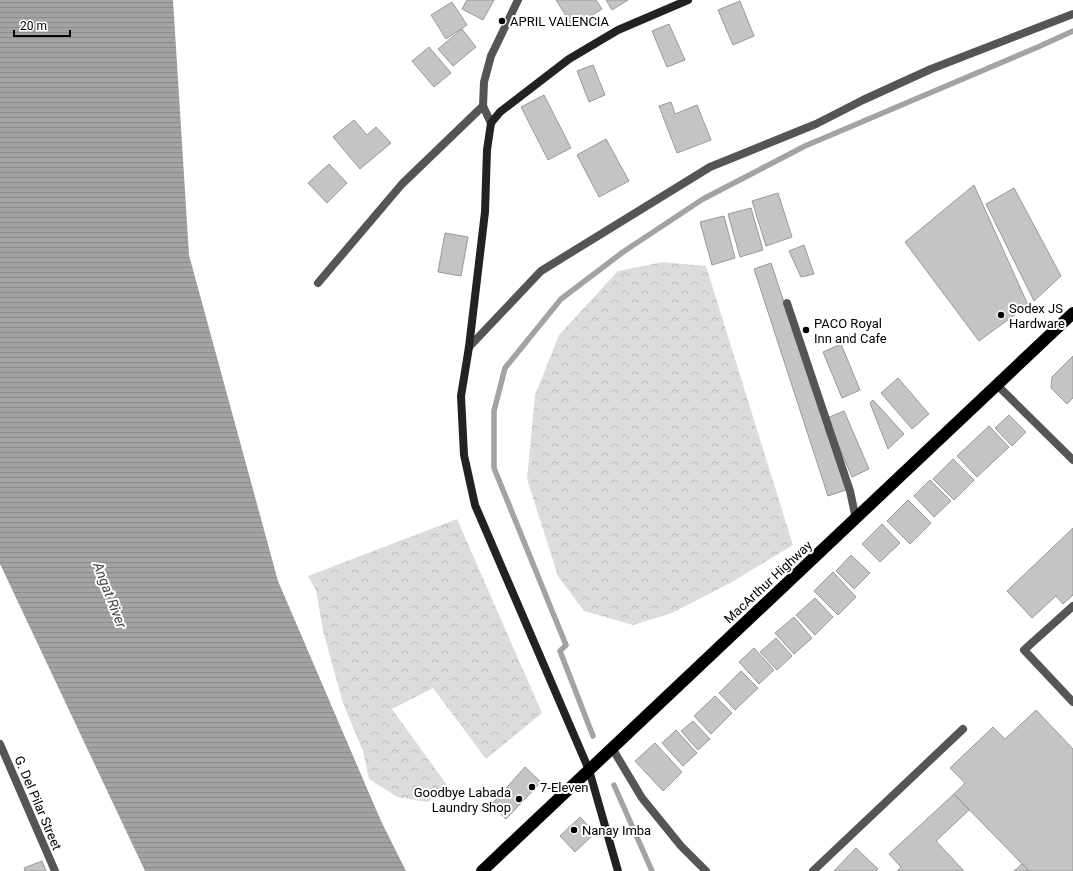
<svg xmlns="http://www.w3.org/2000/svg" width="1073" height="871" font-family="Roboto,sans-serif">
<style>
.forest{fill:url(#forest-crowns)}
.water{fill:url(#water-rules)}
.lines{fill:none;stroke-linecap:round;stroke-linejoin:round}
.stream{stroke:#a3a3a3;stroke-width:5.5}
.building{fill:#c4c4c4;stroke:#999}
.lane{stroke:#555;stroke-width:8}
.street{stroke:#555;stroke-width:8}
.secondary{stroke:#222;stroke-width:8}
.highway{stroke:#000;stroke-width:12}
.poi-dot{fill:#000;stroke:#fff;stroke-width:1.5}
.labels{text-anchor:middle;dominant-baseline:central;stroke-width:4;stroke-linejoin:round;paint-order:stroke}
.poi-label{font-size:13px;fill:#000;stroke:#fff;text-anchor:start}
.street-label{font-size:13px;fill:#000;stroke:#fff}
.water-label{font-size:14px;font-style:italic;fill:#444;stroke:#fff}
</style>
<defs>
<pattern id="forest-crowns" width="20" height="18" patternUnits="userSpaceOnUse"><rect width="20" height="18" fill="#dcdcdc"/><path d="M2 6a3 3 0 1 1 6 0M12 15a3 3 0 1 1 6 0" fill="none" stroke="#bbb"/></pattern>
<pattern id="water-rules" width="6" height="5" patternUnits="userSpaceOnUse"><rect width="6" height="5" fill="#a3a3a3"/><path d="M0 2.5h6" fill="none" stroke="#8b8b8b"/></pattern>
</defs>
<rect width="100%" height="100%" fill="#fff"/>
<path class="forest" d="M663 262 706 266 793 545 732 582 672 613 633 625 584 611 558 576 527 479 535 395 559 335 618 271Z
M457 519 542 713 486 759 433 688 392 709 447 785 428 802 397 797 369 779 363 751 343 703 323 631 316 590 308 576Z"/>
<path class="water" d="M0 0H173L189 255 278 581 381 821 406 871H145L0 564Z"/>
<g class="lines">
<path class="stream" d="M593 736 560 651 566 645 494 468V411L505 368 561 299 623 252 703 199 805 146 1038 47 1073 31
M614 785 652 871"/>
</g>
<path class="building" d="M467 0H494L483 20 462 9Z
M556 0H596L602 9 573 27Z
M606 0H628L612 10Z
M740 1 754 36 733 45 718 10Z
M452 2 467 25 446 39 431 15Z
M669 24 685 60 667 67 652 31Z
M462 29 476 47 453 66 438 49Z
M429 47 451 73 434 87 412 61Z
M593 65 605 95 589 102 577 71Z
M544 95 571 148 548 160 521 107Z
M671 102 675 114 697 105 711 140 677 153 659 106Z
M354 120 367 135 376 127 391 143 360 169 333 137Z
M606 139 629 181 599 197 577 155Z
M329 164 347 183 327 203 308 183Z
M974 185 1028 305 979 341 905 242Z
M1014 188 1061 276 1034 301 986 204Z
M778 193 792 237 766 246 752 201Z
M751 208 763 250 740 257 728 214Z
M724 216 735 258 712 265 700 222Z
M445 233 468 237 461 276 438 272Z
M804 245 814 274 801 277 789 251Z
M771 263 846 490 828 496 754 269Z
M841 344 860 390 842 398 823 352Z
M1073 356V398L1067 404 1051 388 1052 377Z
M898 378 929 414 912 429 881 393Z
M873 400 904 434 888 449 870 403Z
M844 411 869 469 852 477 827 418Z
M1009 415 1026 432 1012 446 995 428Z
M989 426 1009 447 977 477 957 456Z
M953 459 974 480 954 500 933 479Z
M930 480 951 501 934 517 914 496Z
M908 500 931 523 910 544 887 521Z
M882 524 900 543 880 562 862 544Z
M1073 528V595L1063 604 1056 596 1032 618 1007 591Z
M851 555 870 573 854 589 836 571Z
M833 572 856 597 838 615 814 591Z
M815 598 833 617 815 635 796 615Z
M794 617 812 638 794 654 775 633Z
M776 638 792 656 777 670 760 652Z
M754 648 774 670 759 684 739 662Z
M741 671 758 688 735 710 719 693Z
M715 696 732 713 711 734 694 716Z
M1036 710 1073 749V871H1029L954 794 965 783 950 768 993 727 1005 739Z
M693 721 710 739 698 750 681 731Z
M676 730 697 753 683 766 662 743Z
M655 743 682 772 663 791 635 761Z
M525 767 541 782 506 819 491 805Z
M954 794 969 810 936 841 964 871H897L901 867 889 854Z
M580 817 595 833 575 852 560 836Z
M856 848 878 869 876 871H834Z
M42 861 46 871H25L24 868Z
M1022 864 1029 871H1014Z"/>
<g class="lines">
<path class="lane" d="M318 283 402 184 483 106
M787 303 850 491 856 519
M997 385 1073 460
M1073 606 1024 650 1073 702
M612 748 642 798 681 846 706 871
M813 871 963 729"/>
<path class="street" d="M491 123 483 106 484 82 491 56 518 0
M469 347 541 271 710 167 816 124 863 100 931 69 1073 14
M0 744 55 871"/>
<path class="secondary" d="M618 871 589 770 475 505 464 455 461 396 469 347 485 212 487 150 491 123 500 112 569 59 618 30 688 0"/>
<path class="highway" d="M482 871 1073 313"/>
</g>
<g class="poi-dot">
<circle cx="502" cy="21" r="4"/>
<circle cx="1001" cy="315" r="4"/>
<circle cx="806" cy="330" r="4"/>
<circle cx="532" cy="787" r="4"/>
<circle cx="519" cy="799" r="4"/>
<circle cx="574" cy="830" r="4"/>
</g>
<g class="labels">
<g class="poi-label">
<text x="510" y="21">APRIL VALENCIA</text>
<text x="1009" y="308">Sodex JS<tspan x="1009" dy="15">Hardware</tspan></text>
<text x="814" y="323">PACO Royal<tspan x="814" dy="15">Inn and Cafe</tspan></text>
<text x="540" y="787">7-Eleven</text>
<text x="511" y="792" text-anchor="end">Goodbye Labada<tspan x="511" dy="15">Laundry Shop</tspan></text>
<text x="582" y="830">Nanay Imba</text>
</g>
<g class="street-label">
<text transform="translate(768 582) rotate(-43)">MacArthur Highway</text>
<text transform="translate(38 803) rotate(67)">G. Del Pilar Street</text>
</g>
<g class="water-label">
<text transform="translate(110 595) rotate(69)">Angat River</text>
</g>
</g>
<path d="M14 30v6h56v-6" fill="none" stroke="#000000" stroke-width="2"/>
<text x="20" y="30" font-size="12" fill="#000000" stroke="#ffffff" stroke-width="3" paint-order="stroke">20 m</text>
</svg>
